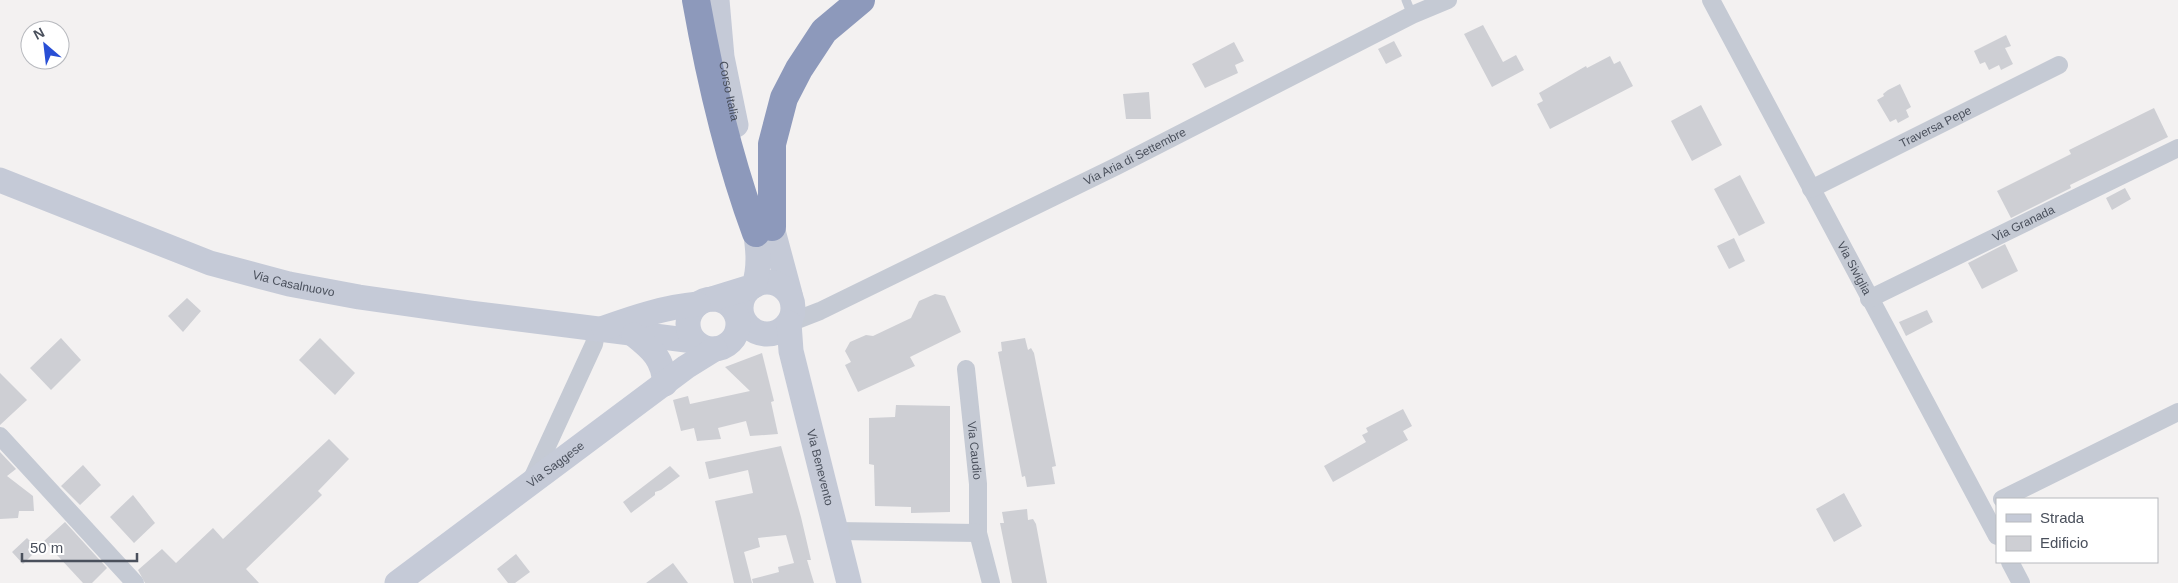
<svg xmlns="http://www.w3.org/2000/svg" width="2178" height="583" font-family="Arial,sans-serif">
<style>
.building{fill:#cecfd4}
.lines{fill:none;stroke-linecap:round;stroke-linejoin:round}
.lane{stroke:#c5cad4;stroke-width:9}
.street{stroke:#c5cad4;stroke-width:18}
.secondary{stroke:#c5cad7;stroke-width:25}
.highway{stroke:#8d99bb;stroke-width:28}
.labels{text-anchor:middle;dominant-baseline:central;stroke-width:4;stroke-linejoin:round;paint-order:stroke}
.street-label{font-size:12px;fill:#4a505c;stroke:#fff}
</style>
<rect width="100%" height="100%" fill="#f3f1f1"/>
<path class="building" d="M1483 25 1503 62 1516 55 1524 70 1492 87 1464 34Z
M2006 35 2011 46 2005 48 2013 64 2001 70 1999 65 1989 70 1985 62 1980 64 1974 51Z
M1394 41 1402 56 1386 64 1378 49Z
M1234 42 1244 61 1235 65 1238 73 1205 88 1192 64Z
M1610 56 1614 64 1620 61 1633 86 1550 129 1537 104 1543 101 1539 93 1586 66 1587 68Z
M1900 84 1911 107 1906 110 1909 117 1898 123 1896 119 1890 122 1877 100 1884 96 1883 94 1888 90Z
M1149 92 1151 119H1126L1123 94Z
M1701 105 1722 145 1692 161 1671 121Z
M2154 108 2168 137 2070 185 2071 188 2011 218 1997 191 2071 154 2069 150Z
M1740 175 1765 223 1739 236 1714 189Z
M2125 188 2131 199 2112 210 2106 198Z
M1734 238 1745 261 1729 269 1717 246Z
M2005 244 2018 271 1982 289 1968 263Z
M935 294 945 296 961 332 910 357 915 366 858 392 845 365 851 362 845 351 850 342 866 335 873 336 911 318 919 301Z
M187 298 201 311 183 332 168 316Z
M1927 310 1933 322 1906 336 1899 322Z
M61 338 81 360 51 390 30 368Z
M320 338 355 373 335 395 299 360Z
M1025 338 1028 350 1031 348 1034 353 1056 466 1052 467 1055 484 1027 487 1025 476 1022 477 998 352 1002 351 1001 342Z
M762 353 774 401 771 402 778 434 750 436 746 421 718 428 721 439 697 441 694 428 681 431 673 400 688 396 690 404 750 391 725 367Z
M0 373 27 400 0 425Z
M896 405 950 406V512L911 513V507L875 506 874 465 869 464V418L895 417Z
M1403 409 1412 426 1403 431 1408 440 1333 482 1324 466 1366 442 1362 435 1368 432 1366 428Z
M329 439 349 459 318 491 322 495 246 569 259 583H145L138 570 162 549 176 563 213 528 223 539Z
M781 446 801 517 811 560H807L814 583H753L752 579 779 572 778 567 794 563 786 535 758 538 760 547 744 552 752 583H734L715 501 753 493 748 470 709 479 705 462Z
M0 452 16 469 7 476 33 496 34 511H19L18 518 0 519Z
M83 465 101 485 80 505 61 486Z
M670 466 680 476 661 490 655 492V495L631 513 623 502Z
M1844 493 1862 526 1834 542 1816 509Z
M133 495 155 523 134 543 110 517Z
M1027 509 1028 520 1033 519 1036 524 1047 583H1012L1000 523H1004L1002 512Z
M65 522 107 568 92 583H83L44 541Z
M27 538 38 549 23 564 12 552Z
M516 554 530 572 515 583H508L497 569Z
M673 563 688 583H646Z"/>
<g class="lines">
<path class="lane" d="M1406 0 1412 15"/>
<g class="street">
<path id="s1" d="M1711 0 1997 536"/>
<path id="s2" d="M1811 189 2059 65"/>
<path id="s3" d="M1869 299 2178 148"/>
<path id="s4" d="M789 323 820 311 1117 166 1412 15 1448 0"/>
<path id="s5" d="M966 369 978 484V533L991 583"/>
<path d="M0 436 135 583"/>
<path d="M531 481 594 344 597 329"/>
<path d="M2002 499 2178 412"/>
<path d="M836 531 978 533"/>
<path d="M2010 562 2021 583"/>
</g>
<g class="secondary">
<path id="s6" d="M717 0 722 57 736 125"/>
<path id="s7" d="M0 180 210 263 289 284 359 297 471 313 694 341"/>
<path d="M762 209 772 227 790 294"/>
<circle cx="767" cy="308" r="26"/>
<circle cx="713" cy="324" r="25"/>
<path d="M712 299 754 286C762 260 756 239 753 213"/>
<path id="s8" d="M789 323 791 351 849 583"/>
<path d="M604 328C635 317 665 307 698 304"/>
<path d="M634 335C653 350 663 359 665 384"/>
<path id="s9" d="M397 583 686 367 715 349"/>
</g>
<path class="highway" d="M696 0C710 79 728 157 756 233
M772 227V144L784 98 799 69 824 31 861 0"/>
</g>
<g class="labels">
<g class="street-label">
<text stroke="none"><textPath href="#s6" startOffset="92">Corso Italia</textPath></text>
<text stroke="none"><textPath href="#s2" startOffset="139">Traversa Pepe</textPath></text>
<text stroke="none"><textPath href="#s4" startOffset="384">Via Aria di Settembre</textPath></text>
<text stroke="none"><textPath href="#s3" startOffset="172">Via Granada</textPath></text>
<text stroke="none"><textPath href="#s1" startOffset="304">Via Siviglia</textPath></text>
<text stroke="none"><textPath href="#s7" startOffset="312">Via Casalnuovo</textPath></text>
<text stroke="none"><textPath href="#s5" startOffset="82">Via Caudio</textPath></text>
<text stroke="none"><textPath href="#s9" startOffset="198">Via Saggese</textPath></text>
<text stroke="none"><textPath href="#s8" startOffset="148">Via Benevento</textPath></text>
</g>
</g>
<rect x="1996" y="498" width="162" height="65" fill="#ffffff" stroke="#b7b9be"/>
<rect x="2006" y="514" width="25" height="8" fill="#c5cad7" stroke="#b7b9be"/>
<text x="2040" y="523" font-size="15" fill="#4a505c">Strada</text>
<rect x="2006" y="536" width="25" height="15" fill="#cecfd4" stroke="#b7b9be"/>
<text x="2040" y="548" font-size="15" fill="#4a505c">Edificio</text>
<g transform="translate(45 45) rotate(332)"><circle r="24" fill="#ffffff" stroke="#b7b9be"/>
<path d="M0-4L9 19L0 12L-9 19Z" fill="#294fd5"/>
<text y="-8" font-size="14" font-weight="bold" text-anchor="middle" fill="#4a505c">N</text>
</g>
<path d="M22 553v8h115v-8" fill="none" stroke="#4a505c" stroke-width="2.5"/>
<text x="30" y="553" font-size="15" fill="#4a505c" stroke="#ffffff" stroke-width="4" paint-order="stroke">50 m</text>
</svg>
